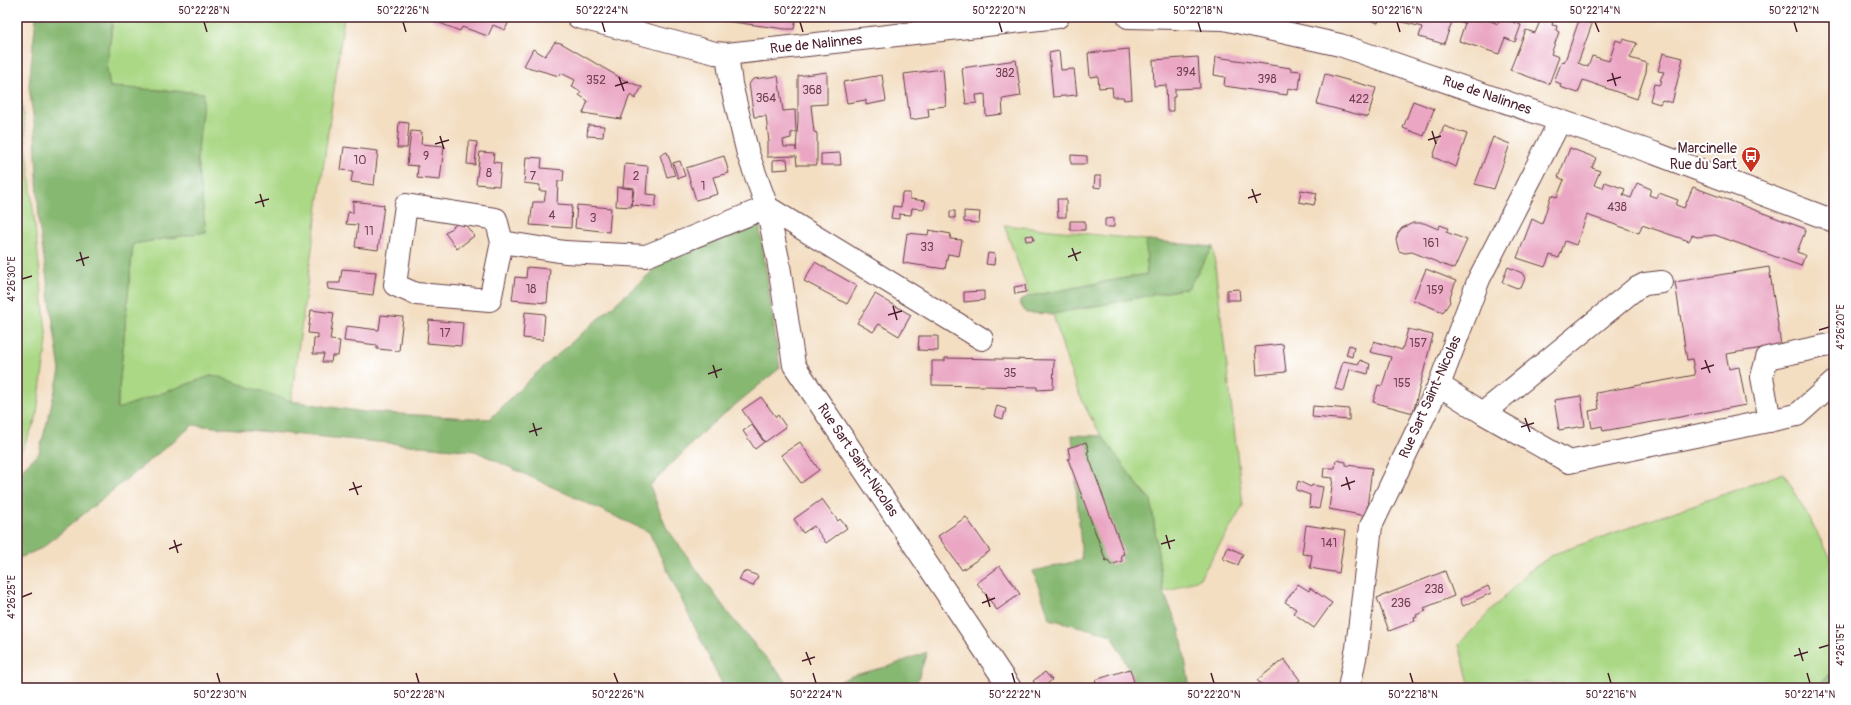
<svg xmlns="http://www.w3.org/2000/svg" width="1851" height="705" font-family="Pangolin,sans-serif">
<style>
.green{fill:#aad885;stroke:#7a7c58}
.forest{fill:#87b872;stroke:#686c4e}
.building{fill:#eaa6c3}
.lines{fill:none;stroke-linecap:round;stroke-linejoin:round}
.minor-casing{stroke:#633c42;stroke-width:24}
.minor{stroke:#fff;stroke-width:22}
.ticks{fill:none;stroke:#4a1f2b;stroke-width:1.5}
.labels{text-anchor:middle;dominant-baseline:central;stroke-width:4;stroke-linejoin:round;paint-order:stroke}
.number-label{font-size:12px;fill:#724151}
.street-label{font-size:14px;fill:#4a1f2b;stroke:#fff}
.poi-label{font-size:14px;fill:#4a1f2b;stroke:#fff;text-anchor:end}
.neatline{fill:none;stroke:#4a1f2b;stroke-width:1.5}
.ticks-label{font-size:10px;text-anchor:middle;fill:#4a1f2b}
</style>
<rect width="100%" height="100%" fill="#fff"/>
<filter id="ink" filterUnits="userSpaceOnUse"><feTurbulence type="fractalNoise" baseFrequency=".025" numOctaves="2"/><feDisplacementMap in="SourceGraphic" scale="8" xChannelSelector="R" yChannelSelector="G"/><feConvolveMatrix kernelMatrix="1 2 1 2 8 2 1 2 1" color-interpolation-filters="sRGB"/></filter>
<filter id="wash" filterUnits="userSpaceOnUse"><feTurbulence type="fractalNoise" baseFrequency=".012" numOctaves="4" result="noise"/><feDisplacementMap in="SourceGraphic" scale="16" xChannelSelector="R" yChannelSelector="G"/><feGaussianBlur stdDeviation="0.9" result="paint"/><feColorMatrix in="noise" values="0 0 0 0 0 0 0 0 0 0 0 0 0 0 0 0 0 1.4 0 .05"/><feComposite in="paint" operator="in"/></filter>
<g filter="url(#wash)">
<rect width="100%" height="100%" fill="#f3dec2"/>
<path class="green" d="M113 17H344L291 401 117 409 133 244 206 232 197 161 203 93 110 87 107 69Z
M17 75H19L47 341 36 419 17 461Z
M1004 225 1146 240 1147 274 1030 296Z
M1213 247 1243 506 1200 578 1173 590 1163 591 1151 500C1124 471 1096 432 1080 396 1069 372 1061 340 1053 314L1188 288Z
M1784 473 1834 564V670L1815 688H1566L1563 683H1469L1459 644 1528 572 1554 554Z"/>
<path class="forest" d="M36 17H113L107 69 110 87 204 93 197 161 206 232 133 244 117 409 213 375 291 401 364 412 490 419 531 378 663 262 758 216 780 368 707 428 650 486 666 527 731 617 792 688H724L649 532 475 451 193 425 42 548 17 559V474L39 453 60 371 39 224 35 130 29 86Z
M1146 240 1213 247 1188 288 1053 314 1026 313 1019 302 1026 297 1147 274Z
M1072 435 1102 436 1141 490 1151 500 1163 591 1180 630 1190 688H1138L1112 635 1050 619 1033 571 1082 560Z
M927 652 915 688H827L851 676 890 666Z
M1834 670V688H1815Z"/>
<g id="blocks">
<path class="building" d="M433 17H511L505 30 493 25 488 36 462 27 460 31 432 20Z
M695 17H796L794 29H785Z
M1362 17H1380L1378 23Z
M1397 17H1448L1453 19 1444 44 1419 37 1422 27 1395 20Z
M1460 17H1486V19L1498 24 1500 17 1521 25 1515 42 1505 38 1499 54 1459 41 1465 23 1459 21Z
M1542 17 1554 18 1552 25 1557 26 1556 30 1559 32 1551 54 1559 57 1549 84 1510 70 1526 30 1535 33Z
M1579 20 1592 24 1578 63 1588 67 1592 56 1609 61 1616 40 1622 42 1623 39 1637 43 1630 58 1647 63 1646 72 1637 99 1583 80 1578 93 1560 87 1561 84 1554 81 1562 61 1564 62 1566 58Z
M555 42 561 43 624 80 642 87 635 99 630 95 621 119 583 113 588 101 579 95 581 92 572 87 575 80 561 73 559 76 524 66 533 49 545 56Z
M1129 49 1132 99 1124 100 1123 97H1113L1112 87 1099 88 1098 76 1090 77 1088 53Z
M1059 51 1061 70 1074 69 1077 95 1053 97 1049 53Z
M1663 53 1683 58 1672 103 1662 100 1660 104 1650 101 1654 84 1659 85 1662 81 1660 80 1664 72 1658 71Z
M1198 57 1200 88 1175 89V97H1173V111H1167L1166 85 1154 86 1153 60Z
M1216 57 1291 68V70L1301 71 1299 90 1288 88 1287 95 1224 86 1225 77 1214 75Z
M1016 60 1021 96 1002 99 1003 114 986 116 985 94 976 95 977 103 966 104 962 68Z
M943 69 946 106 928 108 929 117 910 120 904 74Z
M827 72V104L811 105 814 132 817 133V165H797L796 156 767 157V142H769L766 116 754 117 749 84 753 79 778 76 783 111 795 110 796 132 791 133V138L783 140 784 147H796V151L798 119V76Z
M1325 74 1376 88 1368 117 1317 104Z
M882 75 886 101 866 105V100L847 103 843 82Z
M1413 101 1434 109 1424 136 1403 128Z
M399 122 409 123 407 148H397Z
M588 125 604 126 603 137 587 136Z
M1444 126 1467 134 1456 167 1433 157Z
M411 131 422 132 421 144 444 146 440 180 417 178 418 166 407 165Z
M1493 137 1510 144 1494 189 1475 184Z
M469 141 477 142 475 165 467 164Z
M344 147 378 151 374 185 351 182 353 171 341 170Z
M1570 148 1596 158 1592 168 1600 171 1594 185 1603 188 1605 182 1625 189 1623 195 1631 198 1637 183 1651 189 1649 195 1657 198 1659 193 1678 200 1676 205 1684 208 1693 187 1806 229 1797 252 1805 255 1801 266 1715 235 1697 237 1692 235 1689 241 1642 225 1639 233 1587 215 1576 245 1565 241 1559 258 1550 255 1545 267 1517 258 1532 219 1542 224 1551 195 1557 197 1564 180 1558 177Z
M480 152 494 153 493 162 501 163 499 186 476 184Z
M667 152 675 175 667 177 660 155Z
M840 153 841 165H821V154Z
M1071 155 1087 156V164H1071Z
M724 156 729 173 713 177 718 194 696 200 686 168Z
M526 157 542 158 541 168 564 170 563 181H558L557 204 572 205 571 228 530 225 533 202H544L546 191H539L540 185 524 183Z
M787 159 788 169 773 170V160Z
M680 161 685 176 678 178 673 163Z
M625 164 648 166 646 194 657 195 655 207 632 205 634 188 623 187Z
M1095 176H1101V188L1094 187Z
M617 187 633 189 631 207 616 206Z
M1301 190 1317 193 1314 205 1299 202Z
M902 193H910V199L926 201 924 209 912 208 911 215 899 214V219L891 218 893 206 901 207Z
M1057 199H1066V217H1058Z
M353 201 384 205 378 250 355 247 358 225 346 224 348 212 353 213Z
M577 205 611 208 609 232 575 228Z
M950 211H955V218H950Z
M964 211 980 212 979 223 964 222Z
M1114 218V227H1105V219Z
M462 220 474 236 457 249 445 233Z
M1070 221H1085V230H1070Z
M1413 223H1424L1438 229 1440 225 1448 228 1446 232 1467 240 1454 269 1412 252 1405 253 1399 251 1396 240 1398 233 1402 228Z
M929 230 951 234 950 239 962 240 959 256 948 254 945 269 903 263 907 233 928 235Z
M1033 235 1034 240 1026 241 1025 236Z
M988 253 995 254 994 265 986 264Z
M815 262 857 286 847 304 804 281Z
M527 267 550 269 547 303 512 300 515 277 526 278Z
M1508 267 1522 273 1525 278 1522 286 1517 288 1502 282Z
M1769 267 1781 345 1726 354 1729 369 1739 367 1746 405 1603 431 1602 426 1592 428 1589 411 1599 409 1596 393 1695 375 1692 359 1687 360 1675 282Z
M342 269 376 272 373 295 328 289 327 283H340Z
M1426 269 1456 281 1449 299 1450 302 1443 312 1413 300Z
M1025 285 1026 292 1015 294 1014 287Z
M1239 289 1240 300H1227V290Z
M984 291V300L964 302V292Z
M875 294 911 315 899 336 879 324 873 332 857 323Z
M311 310 334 313 330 340 340 341 338 356H332L331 362H322L324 354H313L314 338 318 339V334L308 333Z
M525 312 545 314 543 340 523 338Z
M381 315 403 317 399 351 377 349V345L344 341 346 326 379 330Z
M429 320 463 323 461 346 427 343Z
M1408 329 1433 335 1413 413 1373 402 1378 385 1382 386 1391 357 1370 352 1374 341 1402 350Z
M919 336H938V351L918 350Z
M1283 344 1286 372 1257 375 1255 347Z
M1349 345 1354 347 1352 357 1346 355Z
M945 358 1054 360 1053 389 1037 390V387L932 385V361H945Z
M1360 360 1370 364 1368 374 1350 369 1344 391 1335 389 1343 361 1359 364Z
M1581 396 1585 426 1559 430 1554 400Z
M761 397 776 417 778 415 786 427 765 442 742 410Z
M997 406 1006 409 1003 419 994 416Z
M1313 406 1349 409V420L1312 417Z
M752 425 764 442 755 449 743 431Z
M800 442 819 470 801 483 781 455Z
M1086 442 1089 451 1087 452 1124 554 1121 555 1122 561 1111 565 1108 560 1106 561 1068 459 1070 458 1068 448Z
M1336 460 1346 462V465L1372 468 1366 516 1329 509 1333 478 1323 477 1324 468H1335Z
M1298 481 1311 487 1312 485 1323 487 1319 509 1309 507 1310 495 1296 490Z
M822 499 838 521 840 519 847 528 826 543 814 526 803 533 794 519Z
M966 517 990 551 962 570 938 536Z
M1306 525 1345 531 1339 573 1310 568 1312 555 1302 554Z
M1228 547 1243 554 1238 565 1223 559Z
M1000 566 1020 594 997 610 977 583Z
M746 571 758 576 753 586 739 580 743 572 745 573Z
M1445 571 1454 596 1424 608 1426 611 1416 615 1417 617 1414 618 1415 621 1389 631 1377 598Z
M1298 584 1309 591 1310 588 1332 603 1314 628 1293 613 1296 609 1285 602Z
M1488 586 1491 593 1463 606 1460 599Z
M1284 659 1300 680 1289 688H1264L1257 680Z
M1130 669 1136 688H1098L1095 680Z
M1045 672 1052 680 1042 688H1038L1033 681Z"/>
</g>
</g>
<g filter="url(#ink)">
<use href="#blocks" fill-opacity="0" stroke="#633c42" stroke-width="1"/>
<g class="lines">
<defs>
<path id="minor" d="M578 17 715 53 727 54 1058 17
M1128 17 1224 19 1340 45 1654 153 1834 221
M727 54 731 84 748 154 767 207 778 259 794 365 1010 688
M406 205 496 219 502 242 490 300 416 294 395 285Z
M502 242 565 252 646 256 767 207 982 339
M1439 385 1483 413 1569 462 1797 415 1834 382
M1483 413 1635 289 1645 284 1662 282
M1770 421 1762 377 1767 358 1834 344
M1349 688 1357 648 1371 526 1439 385 1479 279 1560 121"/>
</defs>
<use href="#minor" class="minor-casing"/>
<use href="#minor" class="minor"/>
</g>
</g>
<path class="ticks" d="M204 22 207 32M403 22 406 32M602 22 605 32M800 22 803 32M999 22 1002 32M1198 22 1201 32M1397 22 1400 32M1595 22 1599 32M1794 22 1797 32M1612 73 1616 86M619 77 624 91M1607 81 1621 77M615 86 628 82M1432 131 1436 144M440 136 444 149M1428 140 1441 136M435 144 449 140M1252 189 1257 203M260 194 264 207M1248 198 1261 194M255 203 269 199M1072 248 1077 261M80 252 84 266M1068 257 1081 252M76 261 89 257M22 279 32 276M893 306 897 320M888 315 902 311M1819 330 1829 327M1705 360 1710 373M713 365 717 378M1701 369 1714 365M708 374 722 369M1525 418 1530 432M533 423 537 436M1521 427 1534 423M529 432 542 428M1346 477 1350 490M353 482 358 495M1341 486 1355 481M349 490 362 486M1166 535 1170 549M174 540 178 553M1161 544 1175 540M169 549 182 544M986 594 990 607M22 597 32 593M982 603 995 598M1799 648 1803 661M1819 648 1829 645M806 652 811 665M1794 656 1808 652M802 661 815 657M217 673 220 683M416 673 419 683M614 673 618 683M813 673 816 683M1012 673 1015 683M1211 673 1214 683M1410 673 1413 683M1608 673 1611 683M1807 673 1810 683"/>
<defs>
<symbol id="bus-pin" viewBox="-11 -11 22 30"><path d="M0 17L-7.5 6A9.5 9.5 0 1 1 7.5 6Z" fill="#c8321e" stroke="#fff"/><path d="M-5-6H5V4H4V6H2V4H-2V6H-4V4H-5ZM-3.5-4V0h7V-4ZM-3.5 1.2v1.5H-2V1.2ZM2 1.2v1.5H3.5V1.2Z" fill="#fff"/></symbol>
</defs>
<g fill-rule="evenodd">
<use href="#bus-pin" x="1740" y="145" width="22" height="30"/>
</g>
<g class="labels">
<g class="number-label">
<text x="1186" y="72">394</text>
<text x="1005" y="73">382</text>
<text x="1267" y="79">398</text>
<text x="596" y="80">352</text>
<text x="812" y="90">368</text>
<text x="766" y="98">364</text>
<text x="1359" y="99">422</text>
<text x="426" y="156">9</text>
<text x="360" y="160">10</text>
<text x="489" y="173">8</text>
<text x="533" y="176">7</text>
<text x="636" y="176">2</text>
<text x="703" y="186">1</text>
<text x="1617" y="207">438</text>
<text x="552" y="215">4</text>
<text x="593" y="218">3</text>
<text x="369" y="231">11</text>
<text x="1431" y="243">161</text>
<text x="927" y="247">33</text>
<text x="531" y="289">18</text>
<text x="1435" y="290">159</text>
<text x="445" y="333">17</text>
<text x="1418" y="343">157</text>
<text x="1010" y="373">35</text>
<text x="1402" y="383">155</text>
<text x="1329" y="543">141</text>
<text x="1434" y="589">238</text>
<text x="1401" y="603">236</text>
</g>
<g class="street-label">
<text transform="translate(816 44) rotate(-6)">Rue de Nalinnes</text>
<text transform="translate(1487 95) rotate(19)">Rue de Nalinnes</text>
<text transform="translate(1430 397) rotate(-66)">Rue Sart Saint-Nicolas</text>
<text transform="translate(858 460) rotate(56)">Rue Sart Saint-Nicolas</text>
</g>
<g class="poi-label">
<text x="1737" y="148">Marcinelle<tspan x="1737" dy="16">Rue du Sart</tspan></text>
</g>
</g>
<rect width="1851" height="705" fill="none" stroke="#fff" stroke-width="44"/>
<rect x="22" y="22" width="1807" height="661" class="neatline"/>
<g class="ticks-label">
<text x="204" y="14">50°22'28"N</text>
<text x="403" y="14">50°22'26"N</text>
<text x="602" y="14">50°22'24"N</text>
<text x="800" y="14">50°22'22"N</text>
<text x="999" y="14">50°22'20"N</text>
<text x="1198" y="14">50°22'18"N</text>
<text x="1397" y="14">50°22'16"N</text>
<text x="1595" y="14">50°22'14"N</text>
<text x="1794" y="14">50°22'12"N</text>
<text transform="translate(11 279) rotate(-90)" y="4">4°26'30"E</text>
<text transform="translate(1840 327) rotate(-90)" y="4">4°26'20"E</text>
<text transform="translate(11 597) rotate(-90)" y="4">4°26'25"E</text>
<text transform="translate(1840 645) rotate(-90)" y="4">4°26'15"E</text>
<text x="220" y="698">50°22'30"N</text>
<text x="419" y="698">50°22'28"N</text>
<text x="618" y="698">50°22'26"N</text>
<text x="816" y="698">50°22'24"N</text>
<text x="1015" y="698">50°22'22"N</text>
<text x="1214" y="698">50°22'20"N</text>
<text x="1413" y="698">50°22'18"N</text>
<text x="1611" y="698">50°22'16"N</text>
<text x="1810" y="698">50°22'14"N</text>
</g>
</svg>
